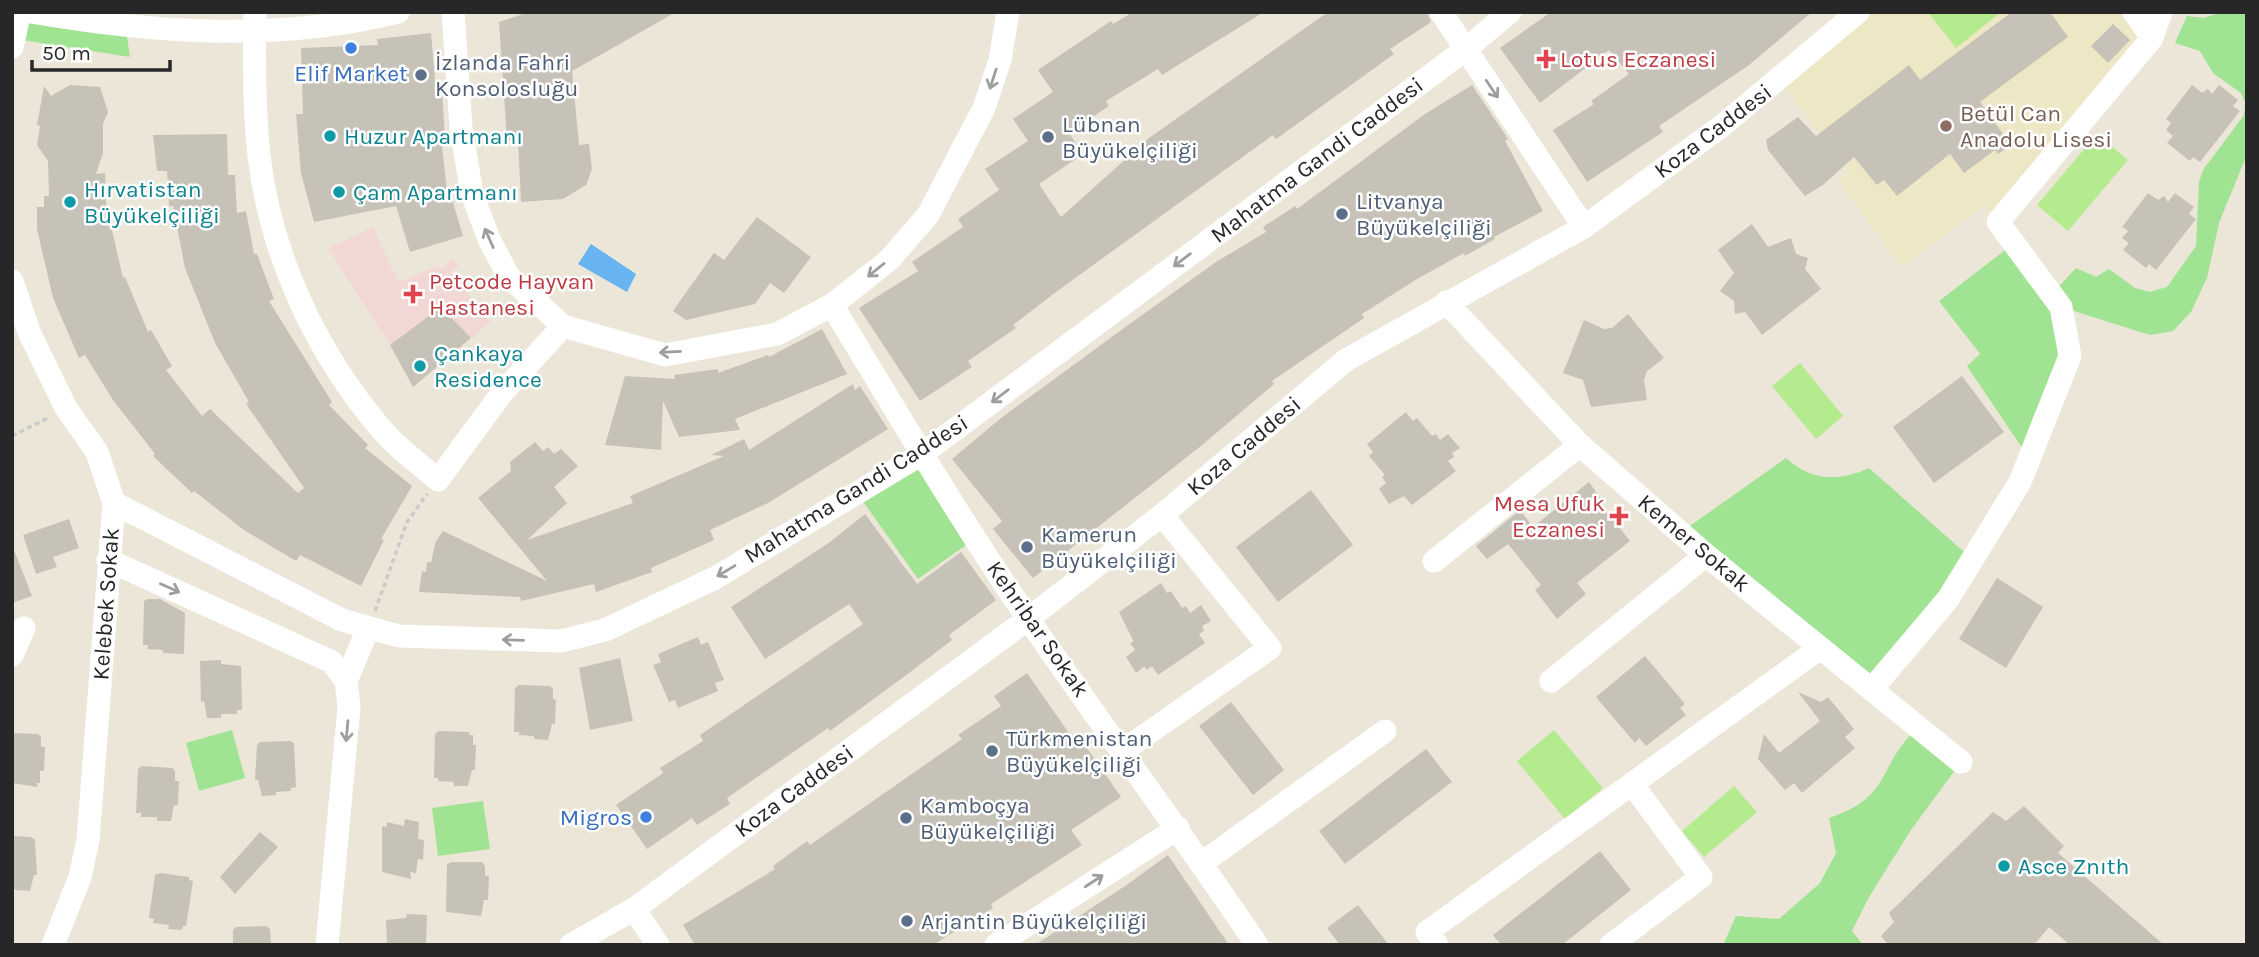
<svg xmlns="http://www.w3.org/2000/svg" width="2259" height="957" font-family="Karla,sans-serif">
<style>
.education{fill:#ede7c6}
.medical{fill:#f2d8d4}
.green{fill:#a0e392}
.pitch{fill:#b3eb8e}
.water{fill:#67b4f0}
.building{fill:#c6c2b8}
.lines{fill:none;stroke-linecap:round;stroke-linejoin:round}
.path{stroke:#cbcbcb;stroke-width:3.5;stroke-dasharray:5 3.5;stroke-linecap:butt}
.minor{stroke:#fff;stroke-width:23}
.oneway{stroke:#9e9e9e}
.shop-dot{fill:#3f7fe0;stroke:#fff;stroke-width:2.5}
.health-dot{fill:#e0444e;stroke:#fff;stroke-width:2.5}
.service-dot{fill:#5c6f8a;stroke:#fff;stroke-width:2.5}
.education-dot{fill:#8d6e63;stroke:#fff;stroke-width:2.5}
.culture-dot{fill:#0f9aa8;stroke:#fff;stroke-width:2.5}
.labels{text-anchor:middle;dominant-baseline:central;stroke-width:5;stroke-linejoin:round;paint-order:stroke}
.health-label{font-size:23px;fill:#be3a42;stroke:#fff;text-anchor:start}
.service-label{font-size:23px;fill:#4e5e75;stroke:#fff;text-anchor:start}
.shop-label{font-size:23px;fill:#366cbe;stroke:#fff}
.education-label{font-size:23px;fill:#785e54;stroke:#fff;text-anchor:start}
.street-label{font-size:23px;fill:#272727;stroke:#fff}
.culture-label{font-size:23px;fill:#0d838f;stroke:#fff;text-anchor:start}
</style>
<rect width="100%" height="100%" fill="#ebe6d8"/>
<path class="education" d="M1858 12H2134L2152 38 1998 222 1984 205 1901 267 1839 181 1848 173 1780 80Z"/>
<path class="medical" d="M373 227 398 282 438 266 442 269 453 259 459 266 450 272 491 322 471 338 441 307 390 345 328 248Z"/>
<path class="green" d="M2222 12H2247V154L2219 223 2207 278 2191 312 2173 331 2150 335 2061 307 2070 356 2029 458 1967 366 1980 354 1939 301 2013 244 2052 294 2076 268 2096 277 2109 269 2135 288 2150 292 2167 287 2196 246 2199 182 2203 170 2244 115 2245 103 2241 93 2213 73 2200 51 2175 43 2187 16 2204 18Z
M26 19 127 37 130 57 22 40Z
M922 454 976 538 918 579 857 493Z
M1786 458C1811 481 1839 482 1869 468L1972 559 1872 689 1680 533Z
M1919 727 1961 762 1911 830 1869 897 1852 931 1863 945H1723L1736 916 1779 919 1820 883 1836 853 1829 818C1895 796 1876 764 1919 727Z
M232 730 245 778 199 791 186 743Z
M483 801 490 849 438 856 432 808Z"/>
<path class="pitch" d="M1928 12H2001L1956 48Z
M2097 134 2128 160 2068 231 2037 205Z
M1800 363 1843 416 1816 439 1772 386Z
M1554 730 1603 788 1565 819 1517 761Z
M1734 786 1757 812 1704 857 1682 831Z"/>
<path class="water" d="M591 244 636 274 627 292 578 264Z"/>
<path class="building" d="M529 12H676L572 71 579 145 589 144 592 169 586 185 563 199 521 202 518 139 507 140 499 22Z
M1133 12H1264L1162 75 1158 69 1106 101 1109 106 1069 133 1083 154 1039 184 1061 217 1149 138 1328 12H1427L1431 22 1390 49 1394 54 1311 114 1276 139 1273 135 1056 292 1013 325 1016 328 968 361 972 367 920 401 859 308 918 271 912 262 963 227 958 219 999 190 985 169 1028 141 1013 119 1053 92 1038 70 1111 21 1113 24Z
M1551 12H1812L1749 65 1659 126 1663 132 1587 182 1553 130 1594 104 1591 101 1629 74 1609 50 1540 103 1500 48Z
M2012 12H2050L2068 37 1980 102 2011 145 1998 154 1995 150 1964 173 1950 154 1897 196 1884 180 1877 185 1854 157 1823 185 1805 196 1768 150 1766 140 1798 117 1816 136 1909 65 1920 80Z
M2113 24 2130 40 2108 63 2091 46Z
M431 33 436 92H442L445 136 441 137 448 200 452 199 463 236 410 252 396 206 314 222 301 173 296 114H303L301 48 378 45 377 39Z
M70 85 100 87 108 112 103 124V153L96 174 105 173 107 222 110 221 123 278 125 277 148 332 151 330 172 366 166 370 202 416 210 409 298 493 304 488 246 404 249 402 215 343 185 268 173 206H169L167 171H157L153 135 227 134 228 175H235L237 213 246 211 254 254H257L274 299 269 301 332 402 329 405 368 445 365 448 412 486 381 539 384 540 361 586 300 555 296 561 244 530 194 491 192 493 153 456 155 454 113 400 85 355 79 358 53 298 37 229V207H44V196H49L48 161 37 145 40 126 37 125 44 86 51 96Z
M1472 85 1508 139 1505 141 1543 211 1494 237 1495 239 1465 256 1464 253 1417 279 1362 314 1364 318 1272 381 1274 384 1201 446 1033 578 993 529 1002 521 952 459 1001 418 1124 328 1216 262 1266 232 1263 227 1295 206 1297 209 1425 114Z
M2192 85 2202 93 2208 89 2212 94 2219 85 2238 100 2233 106 2240 111 2200 162 2193 157 2190 161 2167 143 2173 136 2166 130 2171 123 2166 119Z
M2148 193 2158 200 2164 196 2168 202 2175 193 2194 207 2189 214 2196 219 2156 270 2149 264 2146 268 2123 250 2129 243 2122 238 2128 231 2122 227Z
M757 217 811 257 784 293 770 283 755 304 686 320 673 311 714 253 724 260Z
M1752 224 1768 247 1791 238 1796 254 1808 258 1805 269 1821 289 1762 335 1745 312 1735 314 1734 301 1720 291 1734 273 1718 250Z
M441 307 471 338 413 387 390 345Z
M1628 314 1664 358 1647 371 1644 380 1647 400 1591 407 1583 380 1563 373 1584 320 1604 329 1612 328Z
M822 329 847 374 735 419 740 430 679 437 663 401 661 450 605 445 625 376 675 379 674 375 718 369V373L768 355 769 357Z
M1962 376 2004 432 1934 483 1893 427Z
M853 384 855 390 860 386 888 429 768 503 710 530 714 540 651 568 652 572 596 592 594 584 521 601 520 597 419 592 422 571 426 572 427 562H431L436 541 443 531 547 581 478 498 511 471 510 462 535 442 543 451 548 447 554 454 561 449 578 466 554 487 567 503 527 540 633 503 630 496 724 456 711 455 744 439 749 450Z
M1406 412 1413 421 1417 418 1432 436 1436 434 1440 440 1448 434 1460 448 1452 453 1454 457 1448 461 1456 471 1412 505 1404 496 1389 504 1379 489 1386 483 1382 477 1385 475 1369 456 1373 452 1367 444Z
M1589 482 1601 499 1599 502 1630 541 1577 583 1586 594 1557 619 1535 590 1541 585 1508 544 1487 559 1476 546 1520 510 1533 527Z
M1311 490 1353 545 1278 602 1236 547Z
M865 514 917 584 961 552 996 600 949 635 952 640 909 673 830 731 828 728 727 798 730 804 697 825 692 818 647 849 616 805 663 773 660 768 703 741 700 735 863 624 849 604 765 659 731 607 830 542Z
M69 519 79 548 53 557 57 567 36 574 23 535Z
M12 545 32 596 12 603Z
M1997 578 2043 607 2006 668 1959 639Z
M1161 583 1167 593 1171 591 1182 608 1186 606 1190 613 1201 605 1211 621 1202 626 1204 631 1199 634 1205 643 1158 675 1152 666 1146 670 1145 666 1136 673 1126 657 1135 650 1130 643 1134 642 1119 612Z
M148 599H160L185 613 184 654 163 653V650L147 649 148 645H143L144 601Z
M698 637 701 645 708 642 724 680 715 683 718 691 678 708 675 700 669 702 653 665 661 662 658 654Z
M1645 656 1685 704 1680 708 1686 715 1646 746 1639 738 1635 743 1596 697Z
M620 658 633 721 590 730 579 668Z
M221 660V664L241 666 242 710H237V714H221V718H207L204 701 201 702 200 661Z
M1027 673 1080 749 1085 745 1121 797 1071 830 1082 845 991 904 993 908 933 945H695L683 925 775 869 773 866 807 841 810 845 962 739 958 735 1001 706 994 696Z
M519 685 550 686 553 689V699L556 700 555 724H552L548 740 534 739V736L519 735V732H514L515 688Z
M1798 692 1821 702 1828 697 1854 729 1845 737 1855 748 1802 793 1794 783 1785 790 1758 759 1764 734 1779 753 1820 721Z
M1231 702 1284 770 1253 795 1199 726Z
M439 731 469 732V735H473V745H476L475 770H472L468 786H454V782L438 781V778H434L435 734Z
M12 733 38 734 41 737V747H45L44 771H40V783H37V787L12 783Z
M290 741 294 743 296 787 291 788V791L276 792V795L262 796 258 780H255L257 745 260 742Z
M1426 749 1452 782 1345 864 1319 831Z
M142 766 172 768 175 771V781H179L178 805H174L171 821H157V817H141V813H136L138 769Z
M2024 806 2064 846 2058 853 2164 945H2070L2049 927 2034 945H1888L1881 936 1894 922 1889 913 1993 812 2006 821Z
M405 819 419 822 418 839 424 840 423 860 418 859 416 873 410 872 411 879 382 872V826L387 827V822L404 826Z
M260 832 278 847 235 894 220 877Z
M12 836 31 837 35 840 37 875H34L30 891 16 890 12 887Z
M1600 851 1631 890 1562 945H1501L1493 935Z
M1168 855 1229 945H1035L1125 886Z
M452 862H482L485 866V876H489L488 900H484L481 916 446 912 447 864Z
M160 873 189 877V880L193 881 186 926H183L182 930 168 929 169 925 153 923 154 919 149 918 155 875Z
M1358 905 1389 945H1340L1327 928Z
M407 914 427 915 426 945H387L386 920 406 918Z
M266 926 270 929 271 945H233V930L236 927Z"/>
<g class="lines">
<path class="path" d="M12 436 48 418
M375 611 407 522 427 494"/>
<path class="minor" d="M31 12C153 33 276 42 398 12
M255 12C254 59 254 110 259 156 271 257 317 354 382 430 398 449 420 464 438 480L502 393 563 326
M453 12 461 128 472 194 489 239 509 277 563 326 665 355 777 334 832 305 889 260 928 215 984 108 1000 60 1008 12
M1441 12 1584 227
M2134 12 2152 38
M12 47 20 12
M12 281 29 332 66 408 97 452 114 503 88 840 80 877 53 945
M1446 302 1580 445 1706 555 1961 762
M832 305C896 411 959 518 1029 620 1104 729 1183 835 1257 945
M114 503 342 620 399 636 561 641 605 630 715 578 922 454 1466 49 1510 12
M108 560 332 662 346 681 349 707 327 945
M1434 561 1580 445
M12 655 24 628
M346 681 368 629
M1551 681 1706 555
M1872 689 1948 599 2020 482 2070 356 2061 307 1998 222 2152 38 2161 12
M1124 750 1270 648 1162 515
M1202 863 1385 731
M634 909 658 945
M571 945 634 909 1028 619 1162 515 1346 360 1584 227 1723 125 1858 12
M996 945 1178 828
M1437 945 1427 932 1820 648
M1611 945 1701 877 1632 784"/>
</g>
<defs><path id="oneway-shaft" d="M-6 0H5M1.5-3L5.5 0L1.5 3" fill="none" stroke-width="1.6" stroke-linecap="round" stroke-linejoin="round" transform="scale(1.75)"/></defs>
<g class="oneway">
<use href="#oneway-shaft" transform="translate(993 79) rotate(108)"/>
<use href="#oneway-shaft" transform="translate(1492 89) rotate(56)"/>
<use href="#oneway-shaft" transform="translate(489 238) rotate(-114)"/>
<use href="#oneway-shaft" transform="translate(1182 260) rotate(143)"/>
<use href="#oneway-shaft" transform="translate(876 270) rotate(141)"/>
<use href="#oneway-shaft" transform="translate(670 352) rotate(177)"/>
<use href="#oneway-shaft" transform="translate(1000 396) rotate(143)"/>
<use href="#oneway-shaft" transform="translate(726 571) rotate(149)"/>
<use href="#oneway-shaft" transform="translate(170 588) rotate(24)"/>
<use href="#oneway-shaft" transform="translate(513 640) rotate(-178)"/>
<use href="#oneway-shaft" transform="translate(347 731) rotate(95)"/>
<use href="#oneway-shaft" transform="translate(1094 881) rotate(-33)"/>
</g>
<g class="shop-dot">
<circle cx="351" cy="48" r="7"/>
<circle cx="646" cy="817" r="7"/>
</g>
<g class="health-dot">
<path d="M1542.5 48.5h7v7h7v7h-7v7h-7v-7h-7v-7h7z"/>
<path d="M409.5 283.5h7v7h7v7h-7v7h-7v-7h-7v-7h7z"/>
<path d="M1615.5 505.5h7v7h7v7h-7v7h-7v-7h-7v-7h7z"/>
</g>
<g class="service-dot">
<circle cx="421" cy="75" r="7"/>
<circle cx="1048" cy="137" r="7"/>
<circle cx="1342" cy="214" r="7"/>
<circle cx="1027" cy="547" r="7"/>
<circle cx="992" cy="751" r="7"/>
<circle cx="906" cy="818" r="7"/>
<circle cx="907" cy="921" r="7"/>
</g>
<circle class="education-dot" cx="1946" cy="126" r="7"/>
<g class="culture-dot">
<circle cx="330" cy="136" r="7"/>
<circle cx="339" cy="192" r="7"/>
<circle cx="70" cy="202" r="7"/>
<circle cx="420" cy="366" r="7"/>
<circle cx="2004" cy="866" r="7"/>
</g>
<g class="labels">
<g class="health-label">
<text x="1560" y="59">Lotus Eczanesi</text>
<text x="429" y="281">Petcode Hayvan<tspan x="429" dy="26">Hastanesi</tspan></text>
<text x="1605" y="503" text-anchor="end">Mesa Ufuk<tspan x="1605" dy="26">Eczanesi</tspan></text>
</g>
<g class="service-label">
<text x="435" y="62">İzlanda Fahri<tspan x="435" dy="26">Konsolosluğu</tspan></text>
<text x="1062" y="124">Lübnan<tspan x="1062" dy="26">Büyükelçiliği</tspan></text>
<text x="1356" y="201">Litvanya<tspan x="1356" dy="26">Büyükelçiliği</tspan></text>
<text x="1041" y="534">Kamerun<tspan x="1041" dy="26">Büyükelçiliği</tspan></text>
<text x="1006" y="738">Türkmenistan<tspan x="1006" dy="26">Büyükelçiliği</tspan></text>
<text x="920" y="805">Kamboçya<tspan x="920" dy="26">Büyükelçiliği</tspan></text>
<text x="921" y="921">Arjantin Büyükelçiliği</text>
</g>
<g class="shop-label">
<text x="351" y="73">Elif Market</text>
<text x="632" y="817" text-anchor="end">Migros</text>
</g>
<g class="education-label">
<text x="1960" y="113">Betül Can<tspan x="1960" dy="26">Anadolu Lisesi</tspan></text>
</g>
<g class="street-label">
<text transform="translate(1713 131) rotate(-37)">Koza Caddesi</text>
<text transform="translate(1317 160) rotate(-37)">Mahatma Gandi Caddesi</text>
<text transform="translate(1244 446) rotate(-40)">Koza Caddesi</text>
<text transform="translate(856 489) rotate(-32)">Mahatma Gandi Caddesi</text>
<text transform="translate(1694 543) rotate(40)">Kemer Sokak</text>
<text transform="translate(106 604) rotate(-86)">Kelebek Sokak</text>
<text transform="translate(1038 629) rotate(55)">Kehribar Sokak</text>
<text transform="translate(794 791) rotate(-36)">Koza Caddesi</text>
</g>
<g class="culture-label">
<text x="344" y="136">Huzur Apartmanı</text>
<text x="84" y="189">Hırvatistan<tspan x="84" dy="26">Büyükelçiliği</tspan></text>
<text x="353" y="192">Çam Apartmanı</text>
<text x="434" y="353">Çankaya<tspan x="434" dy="26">Residence</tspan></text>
<text x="2018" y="866">Asce Znıth</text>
</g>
</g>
<rect width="2259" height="957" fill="none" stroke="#272727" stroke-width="28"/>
<path d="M32 60v10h138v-10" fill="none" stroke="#272727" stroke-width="3.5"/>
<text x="42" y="60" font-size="21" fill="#272727" stroke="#ffffff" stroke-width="5" paint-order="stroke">50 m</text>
</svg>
